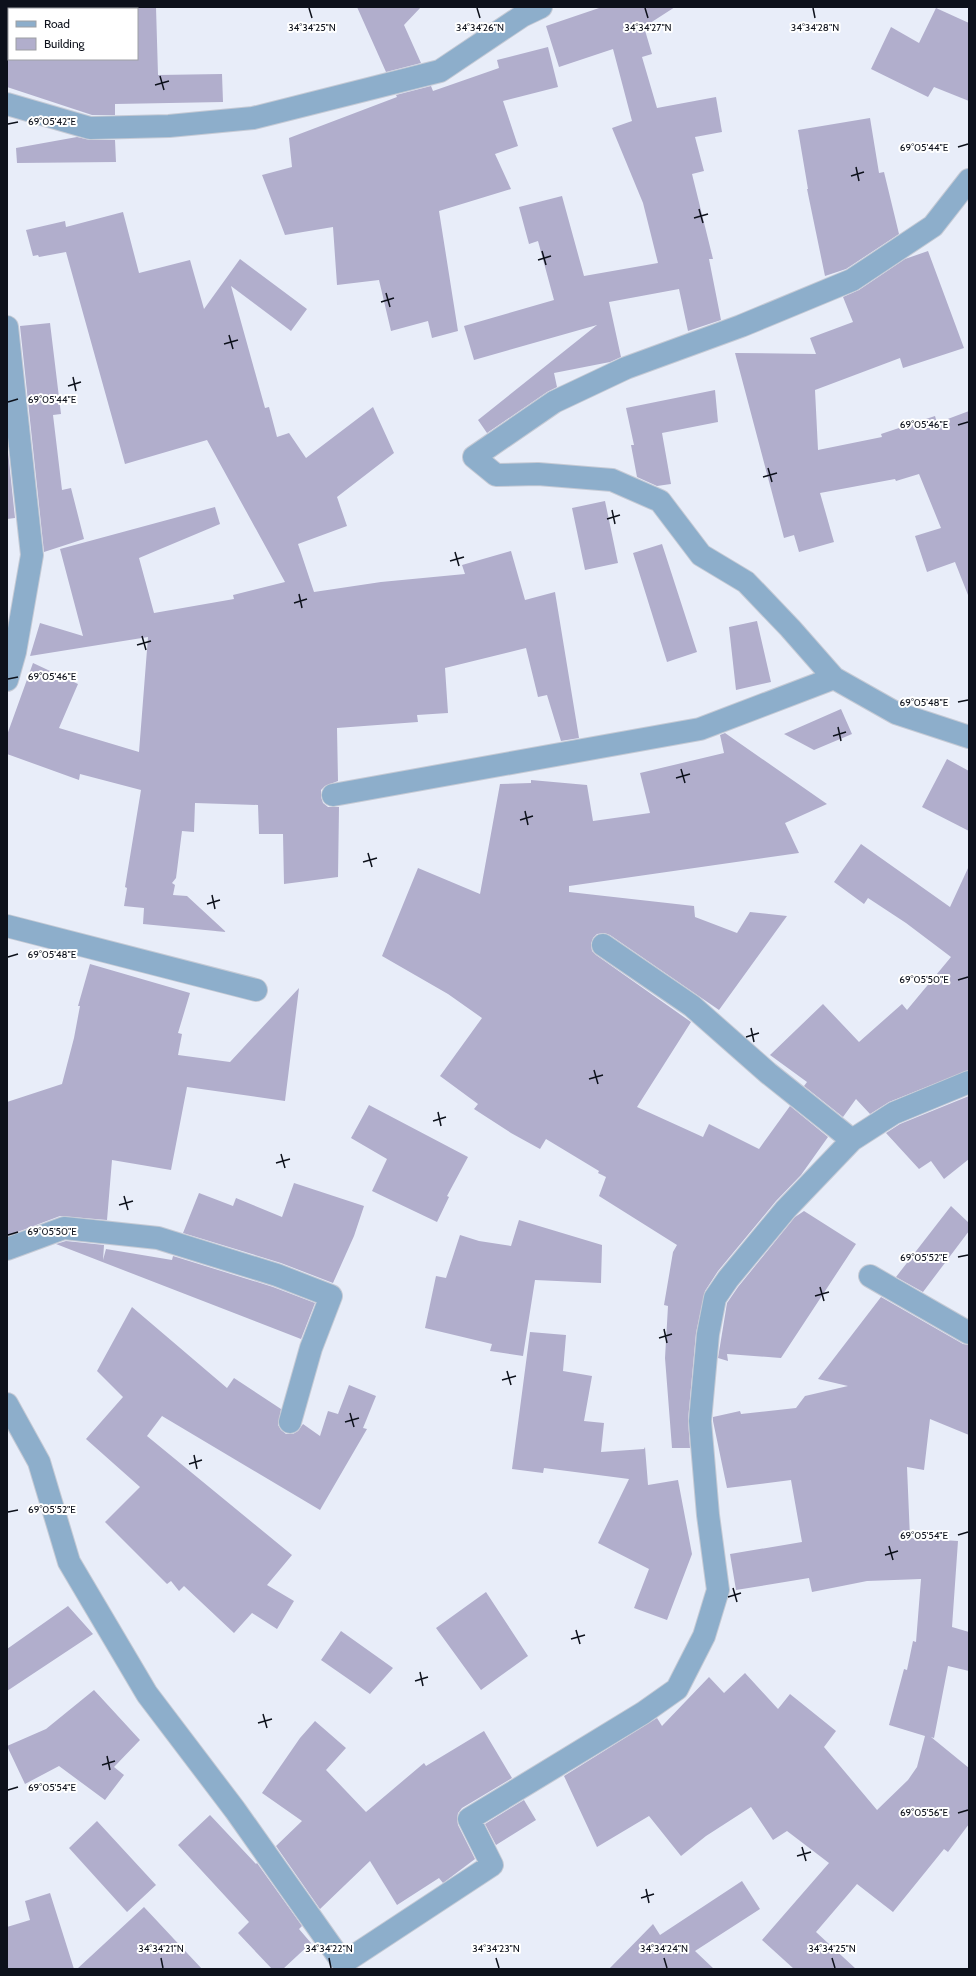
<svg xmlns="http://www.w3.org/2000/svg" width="976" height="1976" font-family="Cabin,sans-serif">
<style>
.building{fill:#b1aecc}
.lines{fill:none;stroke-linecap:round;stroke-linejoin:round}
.street-casing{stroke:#c5cad5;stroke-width:24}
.street{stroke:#8daecb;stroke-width:22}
.ticks{fill:none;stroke:#0d111b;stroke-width:1.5}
.ticks-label{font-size:10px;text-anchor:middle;fill:#0d111b;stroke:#fff;stroke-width:4;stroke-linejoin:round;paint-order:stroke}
</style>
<rect width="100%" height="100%" fill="#e8edf9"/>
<path class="building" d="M70 7H156L158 75 222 74 223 102 115 104V115H92L7 87V59H137V9H70Z
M357 7H421L404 25 421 63 386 72Z
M602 7H675L644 27 652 54 642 57 657 108 716 97 722 132 695 137 704 171 692 174 713 259H709L721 320 688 331 679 289 609 302 621 357 610 362 554 373 557 387 547 392 487 433 478 420 597 325 474 360 464 326 554 300 538 241 529 244 519 207 562 196 584 276 658 263 643 203 612 128 632 121 613 49 559 67 546 26Z
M936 8 969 23V101L934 87 928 97 871 69 891 27 919 43Z
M548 47 558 87 503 101 518 146 495 154 511 189 439 211 458 331 432 338 428 321 391 331 379 280 337 285 333 227 285 235 262 175 292 167 289 138 397 97 396 95 431 86 433 91 499 68 497 60Z
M870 118 879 173 884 172 899 234 846 269 825 276 807 189H808L798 130Z
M77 137 90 140H115L116 162 17 163 16 148Z
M123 212 139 273 190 260 204 309 240 259 307 309 291 331 231 286 265 408 269 407 277 437 289 433 306 458 373 407 394 453 337 497 347 526 298 544 314 592 381 582 465 574 462 565 511 551 525 600 555 592 579 738 561 741 547 695 538 697 526 648 445 668 448 713 417 715 418 722 337 728 338 781 325 786 321 790V797L323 803 328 807H339L338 877 284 884 283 834H259L258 805 195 803 194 832 182 831 176 878 172 883 175 885 173 895 187 896 226 932 143 924 144 908 124 906 127 888 125 887 141 790 80 774 79 780 7 754V735L33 663 78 684 59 728 139 752 148 637 30 656 40 623 83 636 60 549 215 507 220 524 139 558 154 613 234 599 233 595 285 582 207 440 125 464 66 252 39 257 38 255 33 256 26 230 65 221 66 227Z
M928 251 964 348 903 368 900 358 815 390 818 450 882 437 881 434 935 416 937 423 969 411 968 595 955 562 927 572 915 536 941 528 919 474 896 481 895 479 820 493 834 542 799 552 794 535 784 538 735 353 816 354 810 338 853 322 843 297 859 290 905 259Z
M50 323 61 414 53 415 62 490 71 488 84 539 44 552 20 326Z
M715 390 718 422 662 433 671 484 657 486 637 477 631 445H634L626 408Z
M7 442 15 518 7 519Z
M605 501 618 563 585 570 572 508Z
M662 544 697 652 667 662 633 553Z
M757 621 771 682 736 690 729 627Z
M841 709 852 734 814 750 784 734Z
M725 733 827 804 785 823 799 853 569 886V892L694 906 695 917 737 933 750 912 787 916 719 1010 610 935 604 933 597 934 593 938 591 944 592 951 596 955 691 1022 637 1107 703 1137 709 1124 759 1149 790 1106 828 1137 801 1175 776 1201 718 1271 705 1291 696 1333 688 1420 690 1448H672L665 1358 668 1306 664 1305 673 1252 677 1245 599 1196 606 1177 598 1173 599 1171 546 1139 540 1149 511 1133 474 1109 478 1104 440 1076 482 1018 448 994 382 956 418 868 480 894 500 784 531 783V780L587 785 593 821 650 813 640 773 724 753 720 735Z
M947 759 969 771V831L922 807Z
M861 844 950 907 969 866V1070L889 1102 870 1114 856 1099 843 1117 804 1086 807 1082 770 1055 823 1004 859 1042 902 1004 907 1010 951 957 906 923 868 898 864 904 834 882Z
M90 964 190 993 178 1033 182 1034 178 1055 230 1062 299 988 285 1101 187 1087 171 1170 112 1160 107 1220 60 1216 7 1236V1102L62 1084 74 1038 80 1006H78Z
M969 1096V1159L944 1179 931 1161 919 1169 886 1133 900 1124Z
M369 1105 468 1157 447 1196 449 1197 437 1222 372 1191 387 1159 351 1138Z
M294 1183 364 1206 354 1236 333 1283 281 1263 183 1233 199 1193 233 1206 236 1198 282 1217Z
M951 1206 969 1223V1231L923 1292 896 1277Z
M804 1211 856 1244 781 1358 727 1354 728 1361 718 1358 727 1303 738 1287 795 1217Z
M519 1220 602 1245 601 1283 535 1280 523 1356 490 1351 492 1344 425 1328 436 1276 446 1278 460 1235 479 1241 511 1246Z
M66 1241 104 1245 103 1260 106 1249 172 1260 173 1256 273 1287 315 1303 301 1339 56 1244Z
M881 1297 963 1344 969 1345V1435L930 1419 924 1470 907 1467 910 1538 958 1541 952 1627 969 1632V1671L948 1666 934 1738 931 1737 969 1768V1824L948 1852 944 1849 893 1912 857 1884 816 1932 856 1969H794L762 1940 829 1863 787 1831 773 1840 751 1807 706 1836 681 1856 649 1816 597 1847 564 1776 657 1718 662 1726 709 1677 724 1693 745 1673 778 1709 790 1694 836 1731 824 1747 877 1810 908 1780 917 1767 925 1736 889 1725 904 1669 907 1670 913 1641 916 1642 921 1579 867 1581 812 1592 809 1578 736 1590 730 1554 802 1542 791 1480 727 1488 713 1421V1417L740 1411 741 1414 796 1408 805 1396 848 1386 818 1379Z
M132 1307 227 1388 234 1378 281 1409 278 1425 281 1430 286 1434H293L298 1431 303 1424 320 1436 328 1411 338 1414 349 1385 376 1396 363 1428 367 1429 320 1510 162 1416 147 1436 292 1555 267 1585 294 1601 277 1629 252 1613 234 1633 184 1586 179 1591 171 1581 167 1584 105 1522 140 1487 86 1439 123 1397 97 1371Z
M530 1332 566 1335 563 1371 592 1376 584 1421 604 1423 601 1452 644 1449 645 1447 648 1485 678 1480 692 1554 667 1620 634 1608 649 1569 598 1543 629 1479 544 1468 543 1473 512 1469Z
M486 1592 528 1656 481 1690 436 1628Z
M68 1606 93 1634 7 1691V1649Z
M341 1631 393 1668 370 1694 321 1660Z
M94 1690 140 1740 114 1767 124 1775 105 1800 59 1766 25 1784 7 1746 46 1729Z
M315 1721 346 1748 326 1770 366 1812 424 1763 426 1766 484 1731 512 1778 462 1808 458 1813 457 1819 458 1825 475 1859 443 1883 439 1878 397 1905 370 1861 320 1909 276 1846 302 1821 262 1793 300 1738Z
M524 1800 536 1820 496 1845 485 1824Z
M210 1815 256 1864 257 1863 302 1926 299 1929 311 1943 283 1969H272L238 1933 249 1922 178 1845Z
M97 1821 156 1885 127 1912 69 1848Z
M742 1881 760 1909 695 1951 714 1969H609L653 1924 660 1935Z
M50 1893 74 1969H7V1927L30 1920 25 1901Z
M144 1907 202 1969H77Z"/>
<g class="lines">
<defs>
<path id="street" d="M7 104 90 128 169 126 253 118 440 71 522 16 541 7
M969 180 933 226 852 280 741 326 626 368 554 402 474 457 496 475 538 474 612 480 660 501 701 555 746 582 790 628 834 678 896 713 969 737
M7 327 32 555 15 652 7 654
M7 680 15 652
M333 795 700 729 834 678
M7 926 256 990
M603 945 692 1006 768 1073 852 1140
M7 1249 64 1228 158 1238 277 1275 331 1296 311 1348 290 1422
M870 1276 969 1333
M7 1404 39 1462 69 1562 147 1694 235 1810 343 1963 345 1969
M343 1963 492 1865 469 1819 643 1713 677 1689 704 1636 718 1590 708 1515 700 1421 708 1334 715 1298 728 1279 786 1209 852 1140 894 1113 969 1082"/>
</defs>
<use href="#street" class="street-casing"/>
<use href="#street" class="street"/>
</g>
<path class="ticks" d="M309 8 312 18M477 8 480 18M645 8 648 18M813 8 815 18M160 76 164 90M155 85 169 81M8 124 18 122M958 147 968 144M856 167 859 181M851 176 864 172M699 209 703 223M694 218 708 214M542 251 546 265M538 260 551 256M386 293 390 307M381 302 394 298M229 335 233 349M224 344 238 340M73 377 76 391M68 386 81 382M8 402 18 399M958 425 968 422M768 468 772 482M763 477 777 473M612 510 615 524M607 519 620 515M455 552 459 566M450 561 464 557M299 594 302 608M294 603 307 599M142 636 146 650M137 645 151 641M8 679 18 677M958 702 968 700M838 727 841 741M833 736 846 732M681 769 685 783M676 778 690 774M525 811 528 825M520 820 533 816M368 853 372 867M363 862 377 858M212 895 215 909M207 904 220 900M8 957 18 954M958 980 968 977M751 1028 754 1042M746 1037 759 1033M594 1070 598 1084M589 1079 603 1075M438 1112 441 1126M433 1121 446 1117M281 1154 285 1168M276 1163 290 1159M124 1196 128 1210M119 1205 133 1201M8 1235 18 1232M958 1257 968 1255M820 1287 824 1301M815 1296 829 1292M664 1329 667 1343M659 1338 672 1334M507 1371 511 1385M502 1380 516 1376M350 1413 354 1427M345 1422 359 1418M194 1455 197 1469M189 1464 202 1460M8 1512 18 1510M958 1535 968 1532M889 1546 893 1560M885 1555 898 1551M733 1588 737 1602M728 1597 741 1593M576 1630 580 1644M571 1639 585 1635M420 1672 423 1686M415 1681 428 1677M263 1714 267 1728M258 1723 272 1719M107 1756 110 1770M102 1765 115 1761M8 1790 18 1787M958 1813 968 1810M802 1847 806 1861M797 1856 811 1852M646 1889 649 1903M641 1898 654 1894M161 1958 163 1968M329 1958 331 1968M496 1958 499 1968M664 1958 667 1968M832 1958 835 1968"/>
<g class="ticks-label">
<text x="312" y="31">34°34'25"N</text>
<text x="480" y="31">34°34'26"N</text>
<text x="648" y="31">34°34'27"N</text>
<text x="815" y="31">34°34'28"N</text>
<text x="52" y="125">69°05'42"E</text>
<text x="924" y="151">69°05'44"E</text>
<text x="52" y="403">69°05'44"E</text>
<text x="924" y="428">69°05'46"E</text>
<text x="52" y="680">69°05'46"E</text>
<text x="924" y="706">69°05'48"E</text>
<text x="52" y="958">69°05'48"E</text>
<text x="924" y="983">69°05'50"E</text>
<text x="52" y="1235">69°05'50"E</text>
<text x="924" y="1261">69°05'52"E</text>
<text x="52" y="1513">69°05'52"E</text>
<text x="924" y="1539">69°05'54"E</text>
<text x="52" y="1791">69°05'54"E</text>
<text x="924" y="1816">69°05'56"E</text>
<text x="161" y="1952">34°34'21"N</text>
<text x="329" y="1952">34°34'22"N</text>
<text x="496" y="1952">34°34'23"N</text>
<text x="664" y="1952">34°34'24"N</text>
<text x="832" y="1952">34°34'25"N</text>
</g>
<rect width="976" height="1976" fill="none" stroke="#0d111b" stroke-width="16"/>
<rect x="8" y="8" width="130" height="52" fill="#ffffff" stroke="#9ea0a4"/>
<rect x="16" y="21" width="20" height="6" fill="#8daecb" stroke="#9ea0a4"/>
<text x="44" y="28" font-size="12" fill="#0d111b">Road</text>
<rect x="16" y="38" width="20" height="12" fill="#b1aecc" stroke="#9ea0a4"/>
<text x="44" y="48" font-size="12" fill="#0d111b">Building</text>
</svg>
